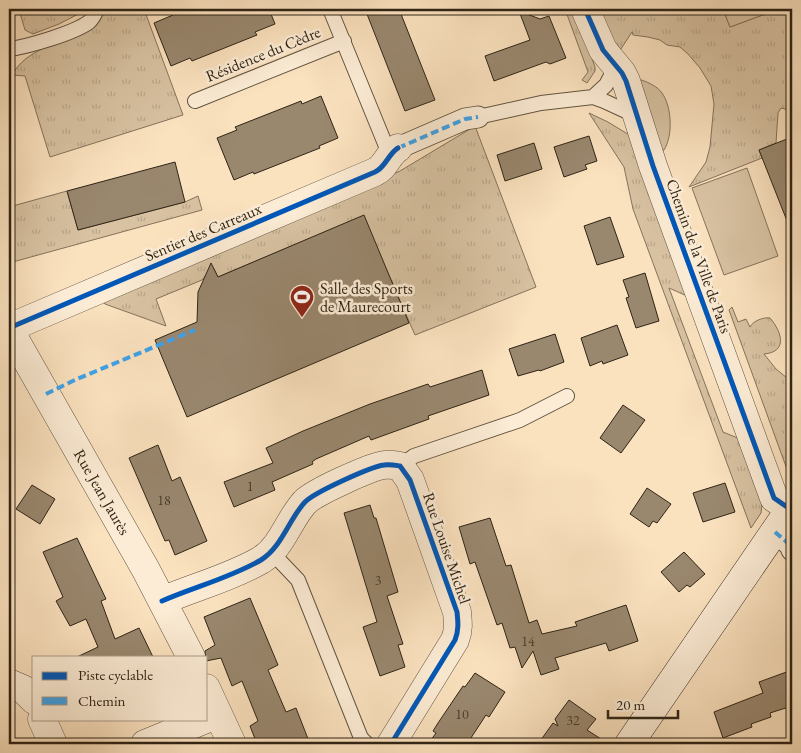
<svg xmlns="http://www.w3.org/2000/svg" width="801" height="753" font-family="'EB Garamond',serif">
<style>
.grass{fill:url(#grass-tufts);stroke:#84735c}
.garden{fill:#d8c2a2;stroke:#84735c}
.building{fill:#99876e;stroke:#2f2416}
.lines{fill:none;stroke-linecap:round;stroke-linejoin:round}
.service-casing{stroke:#625440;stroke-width:16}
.pedestrian-casing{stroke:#625440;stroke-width:23}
.minor-casing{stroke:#625440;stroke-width:29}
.secondary-casing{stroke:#2f2416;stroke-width:29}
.service{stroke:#fcecd5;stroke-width:14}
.pedestrian{stroke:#fcecd5;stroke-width:21}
.minor{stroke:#fcecd5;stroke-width:28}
.secondary{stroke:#fcecd5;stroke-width:28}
.quiet{stroke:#3ea2ea;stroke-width:4;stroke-dasharray:8 4;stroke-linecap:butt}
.cycleway-casing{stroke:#fcecd5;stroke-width:8}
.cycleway{stroke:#0057b8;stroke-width:5}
.labels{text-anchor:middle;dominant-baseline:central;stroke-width:5;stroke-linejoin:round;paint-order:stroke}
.number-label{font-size:14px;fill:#4a3d2c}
.street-label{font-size:16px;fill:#2f2416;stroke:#fcecd5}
.poi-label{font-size:16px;fill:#2f2416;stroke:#fcecd5;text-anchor:start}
</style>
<defs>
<pattern id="grass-tufts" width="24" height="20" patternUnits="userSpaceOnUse" patternTransform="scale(1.25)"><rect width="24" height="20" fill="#d8c2a2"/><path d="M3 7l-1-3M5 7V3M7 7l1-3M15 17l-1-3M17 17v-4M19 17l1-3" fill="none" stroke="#baa78b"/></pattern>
</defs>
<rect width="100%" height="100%" fill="#fbe2bf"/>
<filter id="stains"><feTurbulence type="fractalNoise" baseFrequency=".004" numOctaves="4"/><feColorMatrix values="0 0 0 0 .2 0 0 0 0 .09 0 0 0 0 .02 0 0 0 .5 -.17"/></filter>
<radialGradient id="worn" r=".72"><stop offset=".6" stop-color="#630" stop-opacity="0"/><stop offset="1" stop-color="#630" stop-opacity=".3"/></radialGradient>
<path class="grass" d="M23 9H88L59 24 33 34 25 30 19 10Z
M103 9H144L183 115 50 157 25 76 12 75C26 49 58 45 80 30 88 25 95 16 103 9Z
M565 9H574L595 67V71L587 83 582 80 588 72Z
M591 9H601L617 13 616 9H723L730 27 779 9H792V111L781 108 778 113 776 143 759 150 762 158 689 187 706 162 710 147 714 104 711 86 700 68 688 54 680 47 667 45 660 40 648 37 633 35 632 32 615 58Z
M589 113 608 122 631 136 687 296 669 288 723 432 740 439 762 504 761 513 751 528 633 209 624 167Z
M475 126 536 287 415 335 363 216 218 277 213 267 202 280 156 299 166 326 105 304 99 296 400 171Z
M67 191 78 230 185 202 198 196 202 210 9 263V207Z
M732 307 738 322 746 319 750 327C753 321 763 317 770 318 782 332 788 352 764 354L776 369 792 382V465L788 472 729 310Z"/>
<path class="garden" d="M723 9H779L730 27Z
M642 80C649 83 657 86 662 93 672 107 673 136 664 150L658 152 639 81Z
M747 168 778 256 724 275 692 188Z"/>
<path class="building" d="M184 9H269L275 24 255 32 257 35 192 61 190 58 171 66 154 23 173 15 172 13Z
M365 9H399L435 100 405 111Z
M519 11 540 19 549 16 566 58 550 64 546 62 494 81 485 56 530 40Z
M321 96 338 138 319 146 320 148 254 174 253 172 234 180 217 138 237 130 235 127 301 101 302 104Z
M589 136 597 161 585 165 587 169 564 177 554 147Z
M792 137V230L791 231 759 150Z
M534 143 542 169 505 181 497 155Z
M175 162 185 202 78 230 67 191Z
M364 215 409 323 187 417 155 340 197 322 198 292 211 263 218 277Z
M610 217 624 257 597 265 584 226Z
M645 273 659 321 636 328 626 298 629 297 623 280Z
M617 325 628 355 603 364 602 361 590 366 581 338Z
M555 334 564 362 540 371 539 370 518 376 509 349Z
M482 370 489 395 428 416 429 419 371 440 369 436 316 459 312 462 313 464 272 482 275 490 234 507 224 482 273 463 266 448 303 431 370 404 428 384 430 387Z
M623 405 645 420 621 453 600 438Z
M158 445 172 481 180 477 207 541 175 555 169 540 165 541 129 458Z
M725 483 735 512 703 522 693 493Z
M32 485 55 499 40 524 16 509Z
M647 488 671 504 657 523 653 521 649 527 630 514Z
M370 505 374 518H376L398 592 387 596 403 644 398 645 405 667 380 676 363 627 377 622 344 513Z
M490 518 506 566 511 565 529 623 537 620 542 634 577 626 575 622 626 605 638 641 609 651 606 643 555 658 559 669 541 675 533 651 522 668 515 647 510 648 502 623 497 625 475 562 470 564 459 527Z
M77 538 106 599 101 601 115 639 139 628 153 657H77L98 647 86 619 70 626 56 601 63 597 43 552Z
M684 552 705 574 690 587 687 585 679 592 661 572Z
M250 598 278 665 268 670 286 712 296 708 310 744H257L250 726 258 721 242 681 232 686 221 658 206 661 205 651 215 645 204 617Z
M792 670V706L770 713 771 717 751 724 752 727 723 738 714 712 763 693 759 682Z
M475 673 505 692 489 717 486 715 467 744H428L436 733 433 731 438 723 463 686 465 687Z
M569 700 596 719 587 730 609 744H538L553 723 558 726 555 719Z"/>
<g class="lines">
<defs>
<path id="service" d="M330 9 388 151 389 157
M9 49C27 47 74 33 89 22 93 19 95 14 97 9
M616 66 606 85 593 97 604 101 630 113 636 112
M195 101 344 41
M478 117 541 103 593 97
M400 466 414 456 520 420 567 396
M270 552 278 559 298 580 361 738 367 744"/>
<path id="pedestrian" d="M398 148 465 119 478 117
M775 532 790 545 792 550"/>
<path id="minor" d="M585 9 603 50 622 73 626 81 653 166 774 498 790 509
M9 328 375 172C386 167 388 154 398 148
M9 329 146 570 191 657
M162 601C194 587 230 578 261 560 282 547 289 519 305 502 315 492 370 467 384 465 390 464 394 465 400 466L410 480 457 612C458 622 459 630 455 640L391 744
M9 683 23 689 34 700
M206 688 232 744
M42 719 53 744
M145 744 206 719"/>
<path id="secondary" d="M629 744 792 506"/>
</defs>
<use href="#service" class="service-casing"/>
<use href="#pedestrian" class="pedestrian-casing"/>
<use href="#minor" class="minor-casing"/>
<use href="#secondary" class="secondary-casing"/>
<use href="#service" class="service"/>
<use href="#pedestrian" class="pedestrian"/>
<use href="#minor" class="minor"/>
<use href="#secondary" class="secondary"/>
<path class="quiet" d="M398 148 465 119 478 117
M46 394 77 379 195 330
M775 532 790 545 792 550"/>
<defs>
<path id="cycleway" d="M585 9 603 50 622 73 626 81 653 166 774 498 790 509
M9 328 375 172C386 167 388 154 398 148
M162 601C194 587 230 578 261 560 282 547 289 519 305 502 315 492 370 467 384 465 390 464 394 465 400 466L410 480 457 612C458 622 459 630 455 640L391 744"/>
</defs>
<use href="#cycleway" class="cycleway-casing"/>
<use href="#cycleway" class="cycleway"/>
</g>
<defs>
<symbol id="stadium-pin" viewBox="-11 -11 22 30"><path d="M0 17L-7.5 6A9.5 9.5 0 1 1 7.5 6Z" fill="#8f2418" stroke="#fcecd5"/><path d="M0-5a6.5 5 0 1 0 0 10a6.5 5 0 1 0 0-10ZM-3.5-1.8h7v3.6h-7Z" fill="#fff"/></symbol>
</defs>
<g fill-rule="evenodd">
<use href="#stadium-pin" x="288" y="283" width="28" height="38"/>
</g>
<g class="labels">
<g class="number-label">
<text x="250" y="486">1</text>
<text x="164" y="500">18</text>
<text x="378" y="580">3</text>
<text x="528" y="641">14</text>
<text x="462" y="714">10</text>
<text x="573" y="720">32</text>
</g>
<g class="street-label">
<text transform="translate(263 54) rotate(-22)">Résidence du Cèdre</text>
<text transform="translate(203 232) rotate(-23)">Sentier des Carreaux</text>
<text transform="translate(699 256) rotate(70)">Chemin de la Ville de Paris</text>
<text transform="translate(102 492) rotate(60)">Rue Jean Jaurès</text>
<text transform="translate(447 548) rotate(71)">Rue Louise Michel</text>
</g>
<g class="poi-label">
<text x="320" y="288">Salle des Sports<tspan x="320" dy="18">de Maurecourt</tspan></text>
</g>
</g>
<rect width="801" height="753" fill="none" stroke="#fbe2bf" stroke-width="30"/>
<rect x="10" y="10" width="781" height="733" fill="none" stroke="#2f2416" stroke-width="2.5"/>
<rect x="15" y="15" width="771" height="723" fill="none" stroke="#2f2416"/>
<rect x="32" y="656" width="175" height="65" fill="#fcecd5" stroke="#aa9c89"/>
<rect x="42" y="672" width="25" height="8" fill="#0057b8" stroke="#aa9c89"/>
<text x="78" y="680" font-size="15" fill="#2f2416">Piste cyclable</text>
<rect x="42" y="697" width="25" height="8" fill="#3ea2ea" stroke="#aa9c89"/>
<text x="78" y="706" font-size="15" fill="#2f2416">Chemin</text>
<path d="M608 710v8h70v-8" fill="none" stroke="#2f2416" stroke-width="2.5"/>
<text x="616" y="710" font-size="15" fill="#2f2416" stroke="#fcecd5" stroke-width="4" paint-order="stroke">20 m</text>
<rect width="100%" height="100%" filter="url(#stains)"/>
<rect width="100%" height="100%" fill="url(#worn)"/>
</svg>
